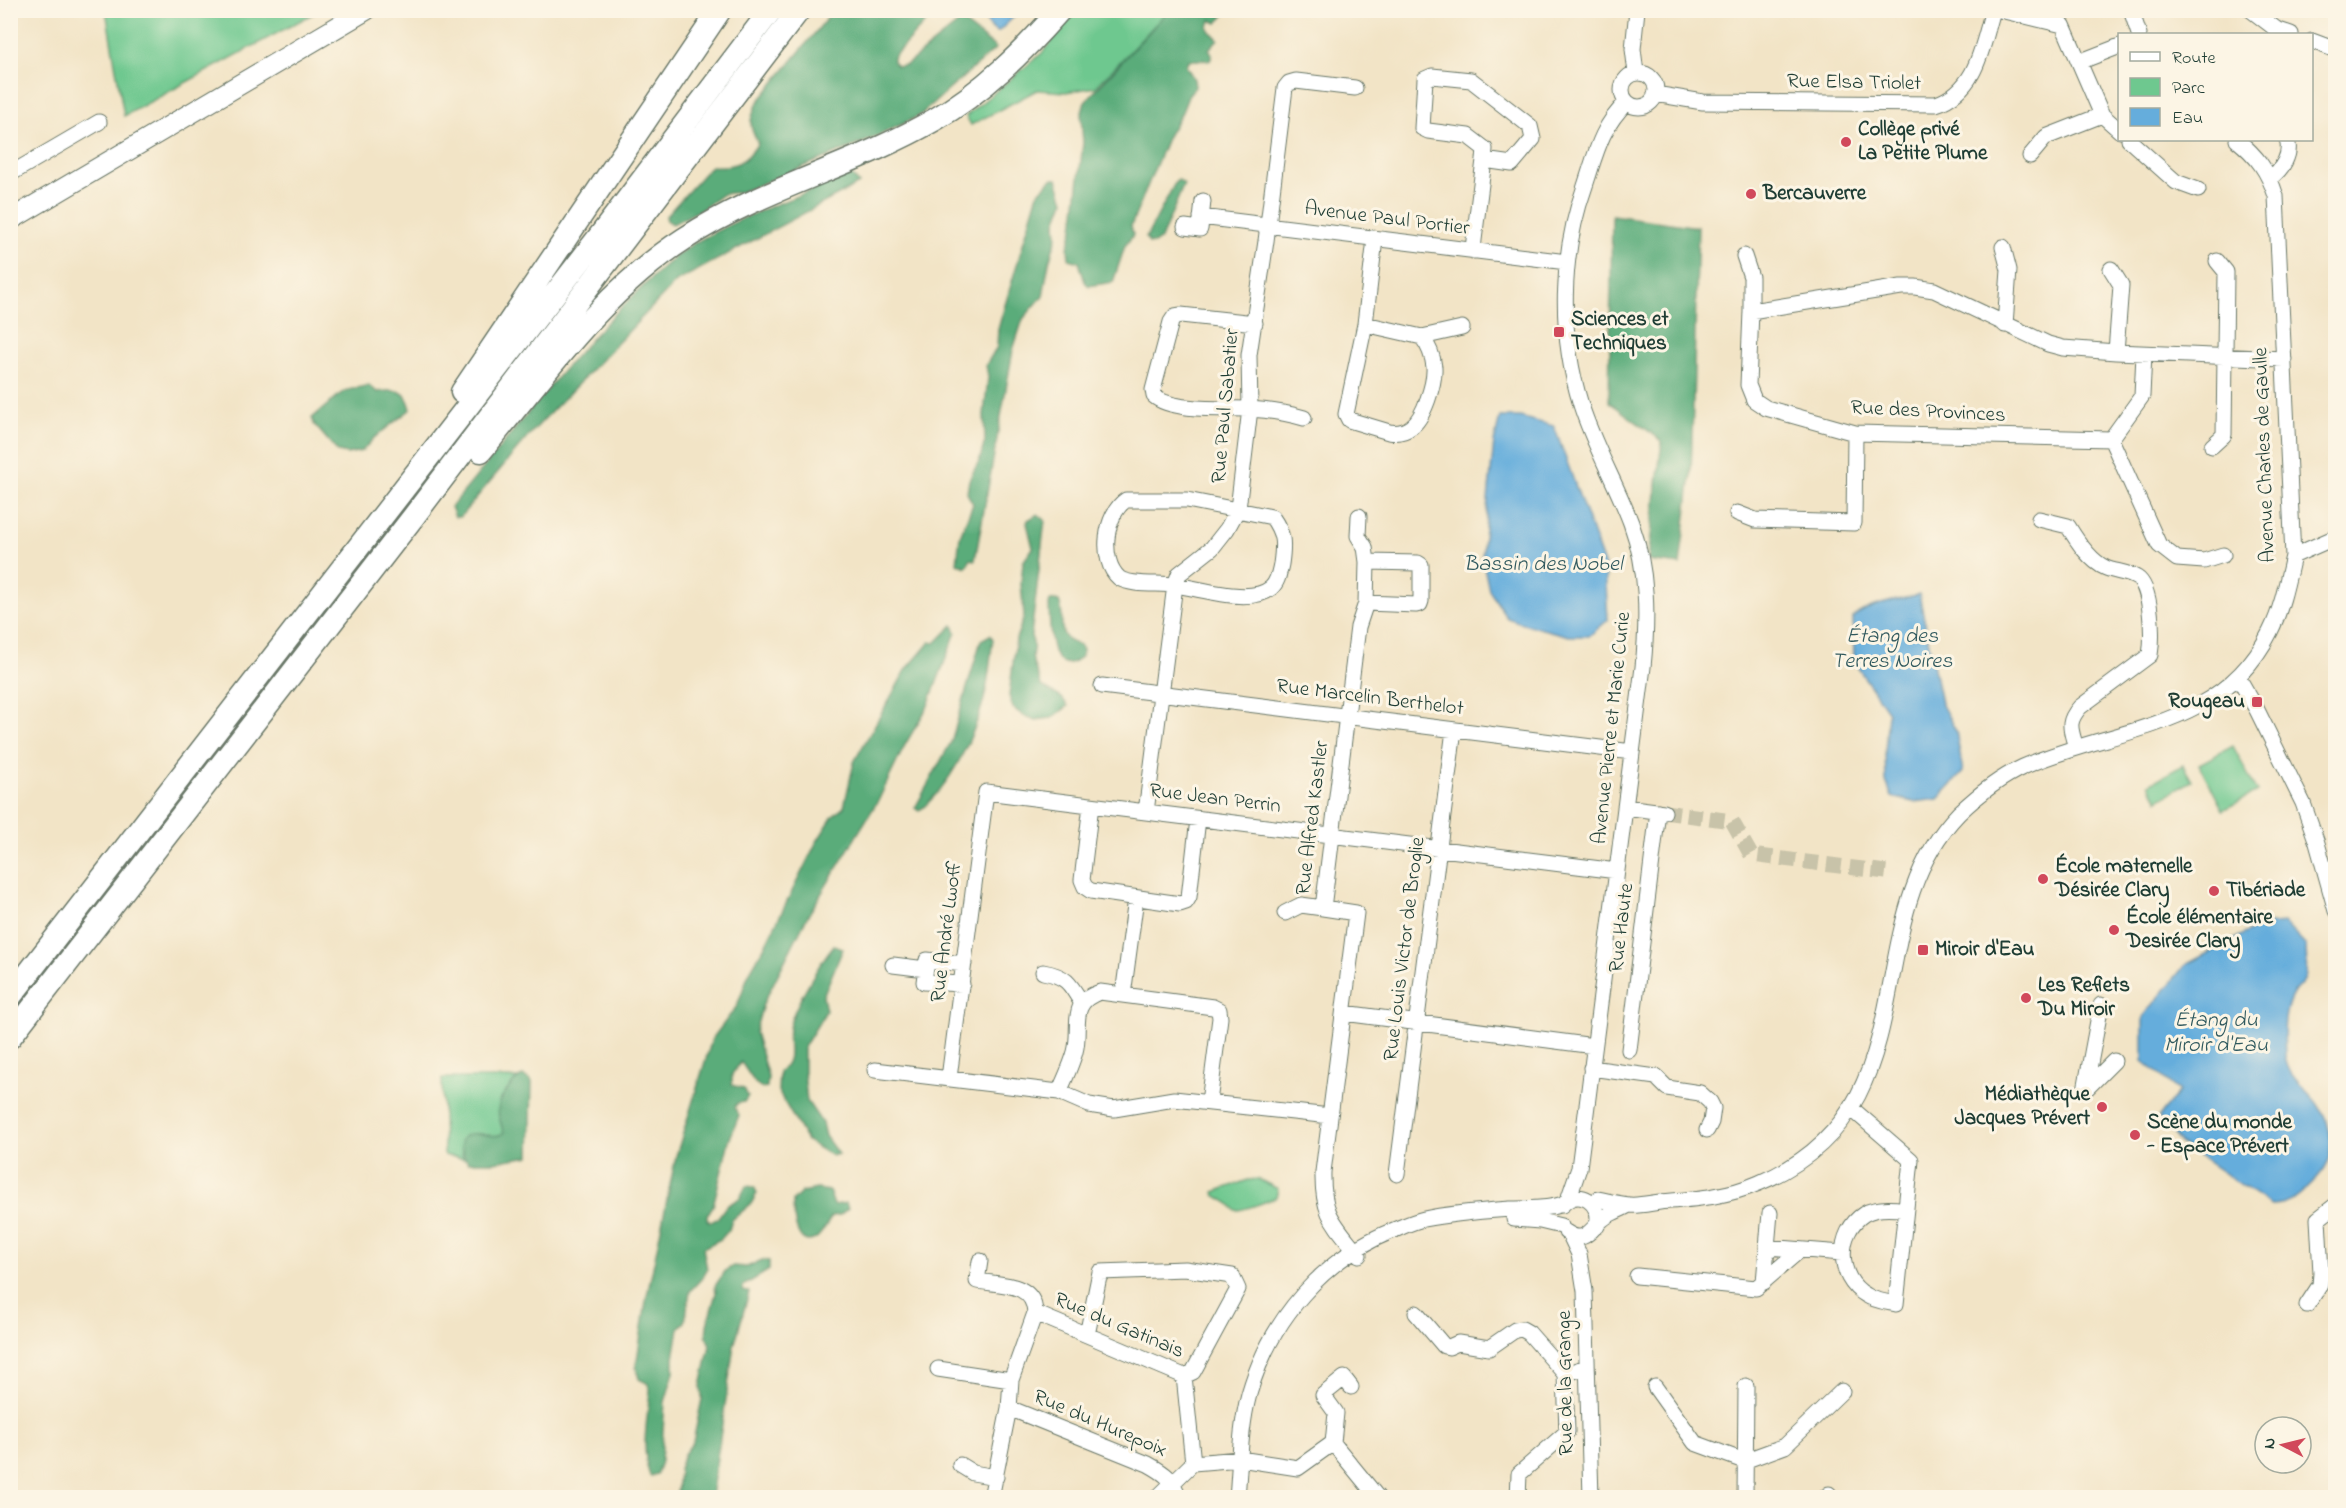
<svg xmlns="http://www.w3.org/2000/svg" width="2346" height="1508" font-family="'Indie Flower',sans-serif">
<style>
.green{fill:#6ec88f;stroke:#468262;stroke-width:1.5}
.forest{fill:#5aac7a;stroke:#3c7457;stroke-width:1.5}
.water{fill:#65addc;stroke:#427588;stroke-width:1.5}
.lines{fill:none;stroke-linecap:round;stroke-linejoin:round}
.minor-tunnel{stroke:#c8c3a9;stroke-width:15;stroke-dasharray:15 8;stroke-linecap:butt}
.minor-casing{stroke:#697767;stroke-width:17}
.major-casing{stroke:#697767;stroke-width:22}
.highway-casing{stroke:#697767;stroke-width:25}
.minor{stroke:#fff;stroke-width:15}
.major{stroke:#fff;stroke-width:20}
.highway{stroke:#fff;stroke-width:22}
.poi-dot{fill:#d1495b;stroke:#fcf5e5;stroke-width:2}
.labels{text-anchor:middle;dominant-baseline:central;stroke-width:6;stroke-linejoin:round;paint-order:stroke}
.street-label{font-size:21px;fill:#1f3d34;stroke:#fcf5e5}
.poi-label{font-size:21px;font-weight:bold;fill:#1f3d34;stroke:#fcf5e5;text-anchor:start}
.water-label{font-size:22px;font-style:italic;fill:#30595e;stroke:#fcf5e5}
</style>
<rect width="100%" height="100%" fill="#fcf5e5"/>
<filter id="ink" filterUnits="userSpaceOnUse"><feTurbulence type="fractalNoise" baseFrequency=".0167" numOctaves="2"/><feDisplacementMap in="SourceGraphic" scale="12" xChannelSelector="R" yChannelSelector="G"/><feConvolveMatrix kernelMatrix="1 2 1 2 8 2 1 2 1" color-interpolation-filters="sRGB"/></filter>
<filter id="wash" filterUnits="userSpaceOnUse"><feTurbulence type="fractalNoise" baseFrequency=".008" numOctaves="4" result="noise"/><feDisplacementMap in="SourceGraphic" scale="24" xChannelSelector="R" yChannelSelector="G"/><feGaussianBlur stdDeviation="1.35" result="paint"/><feColorMatrix in="noise" values="0 0 0 0 0 0 0 0 0 0 0 0 0 0 0 0 0 1.4 0 .05"/><feComposite in="paint" operator="in"/></filter>
<g filter="url(#wash)">
<rect width="100%" height="100%" fill="#f2e4c6"/>
<path class="green" d="M106 11V10L318 11 124 116Z
M1076 11H1168L1096 87 1066 92 1037 90 971 125 966 116 1042 53Z
M2233 746 2257 792 2223 810 2199 764Z
M2183 765 2192 781 2158 800 2149 784Z
M442 1078H517L499 1101 501 1124 504 1133 498 1137 484 1136 462 1155 466 1159 444 1155Z
M1258 1179 1278 1189 1276 1197C1268 1201 1243 1211 1235 1210L1230 1204 1215 1195 1214 1192 1248 1180Z"/>
<path class="forest" d="M833 11H936L893 57V62L897 66 906 65 961 21 996 48 919 116 869 140 741 192 723 194 702 209 673 224 667 221 666 216 711 166C734 168 746 163 758 143 748 125 749 120 758 102Z
M1168 11H1228L1217 23 1211 20 1208 26 1209 30 1218 39 1209 49 1212 54 1210 60H1188L1186 66 1194 79 1195 87 1189 94 1182 112 1168 136 1131 226 1133 235 1125 246 1113 282 1089 286 1085 282 1079 262 1069 259 1068 248 1073 229 1083 143 1081 116 1085 102Z
M852 175 859 184 677 281 531 433 460 517H455L451 507C511 436 565 361 632 297 652 278 673 255 698 241 746 214 800 195 852 175Z
M1052 179H1057L1064 201 1056 222 1057 237 1049 262 1043 296 1023 319 1013 350 975 560 971 559 966 567 957 563 960 536 973 504 967 493 969 480 980 459 985 441 984 415 988 377 986 365 997 347 998 329 1038 193Z
M1179 180 1184 184 1161 239 1154 244 1149 243 1146 238 1176 181Z
M1612 215 1698 227 1691 475 1680 565 1648 561 1662 441 1609 402Z
M369 385 377 392C396 390 406 387 411 409L374 438 362 451 347 454 338 452 314 424 312 418 344 391Z
M1038 514 1045 520 1031 636C1037 650 1030 650 1033 661 1034 669 1039 675 1041 686L1062 698 1068 706 1052 718 1035 720 1024 716 1013 708 1009 696 1016 639 1024 616 1021 584 1023 562 1033 548 1027 523 1028 520Z
M1055 600 1059 601C1067 618 1052 639 1080 645L1083 650 1081 657C1048 683 1050 624 1049 605L1050 601Z
M953 625 956 632 927 708 906 743 879 799 807 917 763 1004 755 1032 768 1077 767 1087 762 1088 755 1083 741 1062 732 1074V1085L744 1089 748 1096 744 1102 737 1103 735 1108 739 1115 729 1141 713 1206 707 1215V1220L711 1222 717 1219 726 1206 740 1198 746 1186 754 1187 757 1193 751 1204 732 1220 729 1230 721 1239 703 1248 707 1269 702 1278 690 1291 685 1322 679 1328 674 1358V1372L665 1402 661 1461 657 1474 650 1476C640 1449 648 1417 650 1389L647 1383 639 1379 636 1367 646 1301 676 1156 712 1039 737 1006 749 973 766 944 816 843 833 816 844 807 854 762 906 670 930 642 935 643Z
M990 635 993 639C990 659 989 680 984 699 973 739 951 785 919 811L915 808 951 742 981 640Z
M834 945 843 949 823 996 826 1011 804 1047V1072L807 1101 822 1123 825 1136 838 1154 832 1156 807 1141 778 1091 779 1071C797 1059 784 1043 790 1024 796 1003 820 962 834 945Z
M523 1076 529 1079 532 1082 530 1156 494 1162H468C462 1154 455 1137 470 1134 482 1131 492 1140 504 1133 497 1113 494 1107 508 1089 513 1083 516 1078 523 1076Z
M817 1189 829 1191 834 1205 846 1203 848 1208 840 1215 832 1216C827 1223 822 1235 815 1239 795 1250 793 1211 793 1201L802 1192Z
M762 1260 769 1261V1270L743 1286V1291L749 1292 734 1346 711 1497H677L679 1469 684 1454 693 1442 702 1399 701 1386 710 1345 706 1336 707 1325 716 1293 715 1286 726 1270 733 1266 747 1267Z"/>
<path class="water" d="M983 11V10L1020 11 998 32C989 29 985 19 983 11Z
M1500 417H1520L1554 426 1605 567 1608 620 1589 636H1569L1527 625 1507 618 1489 590 1482 557 1494 442Z
M1919 594 1941 703 1956 731 1963 772 1938 799 1914 802 1892 797 1886 781 1885 752 1888 712 1854 662 1853 617C1873 602 1896 602 1919 594Z
M2284 923 2306 946C2306 956 2308 969 2305 978 2303 984 2297 987 2294 992 2282 1011 2284 1034 2285 1055 2287 1077 2305 1087 2317 1103 2335 1129 2337 1160 2313 1182 2300 1195 2291 1205 2271 1205L2181 1144 2158 1117 2179 1091 2143 1061V1017L2185 965 2261 925Z"/>
</g>
<g filter="url(#ink)">
<g class="lines">
<path class="minor-tunnel" d="M1664 812 1732 821 1751 855 1886 872"/>
<defs>
<path id="minor" d="M2000 10 2063 25 2102 115 2120 131
M2131 10 2139 34
M2251 10 2276 29 2291 34
M2312 41 2336 50
M2079 62 2120 46
M1636 73 1633 49 1637 10
M1622 90a17 17 0 1 1 34 0a17 17 0 1 1-34 0Z
M1655 94 1703 102 1936 104C1977 90 1982 47 1993 10
M2129 140 2176 182 2198 190
M2030 156 2046 137 2102 115
M10 174 99 122
M2270 178C2282 170 2292 154 2287 140
M1201 217 1567 262
M1185 227 1200 229 1203 201
M2003 247 2009 270 2005 325
M1473 251 1474 240 1484 160 1485 149 1468 136 1428 131 1422 128 1425 79 1432 76 1471 80 1530 126 1533 139 1512 164 1484 160
M1744 256 1751 277V311
M2111 269 2121 285 2116 352
M1255 323 1181 315 1175 316 1171 322 1153 390 1154 396C1172 412 1225 408 1249 409 1267 410 1287 413 1304 418
M1365 324 1422 337C1428 345 1433 357 1434 367 1435 383 1424 418 1411 427 1405 432 1396 433 1389 432L1349 420 1346 414 1365 324 1375 239
M1422 337 1462 328
M2144 354 2142 396 2111 439 1855 433 1766 408 1754 400 1748 385 1751 311 1901 287H1915L1934 290 2048 344 2063 348 2116 352 2284 359
M2111 439 2159 545 2177 559 2204 561 2223 555
M2212 446 2224 435 2226 272 2217 261
M1126 500H1187L1272 517C1284 534 1284 543 1281 564 1279 573 1278 582 1271 588 1250 606 1198 587 1173 585 1160 583 1130 586 1119 578 1099 560 1105 514 1126 500Z
M1737 513 1755 520 1854 523 1855 433
M2039 519 2068 526C2077 541 2090 561 2106 568 2115 572 2128 572 2137 578 2152 587 2153 638 2150 655L2080 707C2066 723 2071 729 2076 748
M2293 556 2336 537
M1366 603 1416 605 1420 604 1421 601V565L1418 563 1367 562
M2238 677 2257 710 2303 803 2317 843 2336 911
M1102 686 1632 752
M1091 805 1082 880 1085 887 1091 891 1180 904 1186 902 1189 897 1198 819
M1625 807 1664 812
M1146 812 1175 585 1179 574 1212 548 1227 529 1238 509 1250 409 1249 355 1266 241 1285 88 1289 83 1296 81 1355 88
M1285 913 1301 905 1323 908
M893 965 926 969
M1043 972C1066 976 1070 983 1081 1002
M962 984 924 982 927 960 964 964
M1123 995 1136 898
M2101 1005 2085 1090 2114 1061
M1344 1013 1594 1046
M1629 1050 1658 811
M1591 1068 1656 1077 1667 1088 1700 1093 1710 1102 1713 1108 1711 1122 1707 1130
M875 1070 1059 1092 1089 1105 1114 1109 1174 1099 1330 1116
M949 1078 986 792 1617 871
M1059 1092C1065 1079 1071 1066 1075 1052 1082 1027 1067 1003 1100 992L1213 1007 1219 1010 1220 1018 1209 1102
M1851 1108 1911 1160 1896 1304C1886 1302 1875 1301 1866 1295 1836 1278 1836 1232 1864 1214 1876 1207 1892 1208 1905 1210
M1397 1174 1454 730
M1568 1200 1579 1168 1643 667C1648 618 1648 570 1631 523 1616 483 1594 446 1581 405 1559 334 1560 256 1585 186 1596 153 1601 127 1627 102
M1593 1203 1598 1199C1608 1201 1619 1204 1629 1205 1639 1206 1651 1203 1660 1202 1694 1199 1727 1197 1759 1183 1936 1109 1852 923 1959 813 1978 795 1999 778 2023 767 2112 727 2221 731 2270 632 2282 608 2287 582 2293 556L2276 196C2268 171 2257 156 2237 140
M1562 1205C1579 1187 1603 1203 1597 1226
M1514 1219 1540 1221 1561 1226
M1566 1232C1587 1247 1592 1225 1607 1216 1613 1212 1622 1209 1629 1205
M1570 1235 1579 1254 1585 1291 1591 1498
M1767 1247 1842 1253
M1359 1255C1334 1223 1322 1215 1323 1172L1356 913 1323 908 1358 627 1366 603 1367 562 1365 547 1358 536 1359 516
M980 1261 977 1281C1000 1285 1034 1282 1035 1313
M1637 1276 1756 1288 1800 1250
M1764 1282 1770 1213
M2307 1305 2320 1285 2321 1273 2318 1219 2336 1205
M1416 1313 1444 1346 1449 1347 1458 1343 1489 1348 1515 1330 1522 1329 1529 1333 1565 1374 1586 1367
M1087 1335 1100 1272 1185 1269 1232 1276 1238 1289 1193 1372 1184 1376
M938 1369 1011 1380
M1655 1387 1695 1443 1744 1461 1785 1446 1842 1391
M1009 1408 1148 1464C1166 1474 1172 1478 1179 1498
M1333 1443 1378 1498
M960 1465 973 1473 996 1477
M991 1498 1009 1408 1011 1380 1035 1313 1184 1376 1193 1463
M1157 1498 1193 1463 1240 1459 1298 1468 1333 1443 1336 1413 1323 1395 1344 1378 1351 1387
M1237 1498C1240 1463 1240 1428 1249 1394 1270 1320 1323 1258 1394 1230 1404 1226 1414 1221 1424 1219 1452 1213 1482 1211 1510 1209 1528 1208 1546 1210 1563 1204
M1518 1498 1519 1474 1567 1432 1565 1374
M1745 1498 1746 1386
M1825 1498 1829 1494"/>
<path id="major" d="M10 220 366 10"/>
<path id="highway" d="M462 392 720 10
M481 451C543 377 602 292 684 239 762 188 854 166 934 120 983 92 1023 52 1060 10
M10 997 602 233 771 10
M10 1037 414 516 799 10"/>
</defs>
<use href="#minor" class="minor-casing"/>
<use href="#major" class="major-casing"/>
<use href="#highway" class="highway-casing"/>
<use href="#minor" class="minor"/>
<use href="#major" class="major"/>
<use href="#highway" class="highway"/>
</g>
</g>
<g class="poi-dot">
<circle cx="1846" cy="142" r="6"/>
<circle cx="1751" cy="194" r="6"/>
<rect x="1553" y="326" width="12" height="12" rx="3"/>
<rect x="2251" y="696" width="12" height="12" rx="3"/>
<circle cx="2043" cy="879" r="6"/>
<circle cx="2214" cy="891" r="6"/>
<circle cx="2114" cy="930" r="6"/>
<rect x="1917" y="944" width="12" height="12" rx="3"/>
<circle cx="2026" cy="998" r="6"/>
<circle cx="2102" cy="1107" r="6"/>
<circle cx="2135" cy="1135" r="6"/>
</g>
<g class="labels">
<g class="street-label">
<text transform="translate(1854 83) rotate(1)">Rue Elsa Triolet</text>
<text transform="translate(1387 219) rotate(7)">Avenue Paul Portier</text>
<text transform="translate(1226 406) rotate(-85)">Rue Paul Sabatier</text>
<text transform="translate(1928 412) rotate(3)">Rue des Provinces</text>
<text transform="translate(2265 455) rotate(-92)">Avenue Charles de Gaulle</text>
<text transform="translate(1370 698) rotate(7)">Rue Marcelin Berthelot</text>
<text transform="translate(1612 728) rotate(-84)">Avenue Pierre et Marie Curie</text>
<text transform="translate(1215 799) rotate(7)">Rue Jean Perrin</text>
<text transform="translate(1313 818) rotate(-83)">Rue Alfred Kastler</text>
<text transform="translate(1622 928) rotate(-83)">Rue Haute</text>
<text transform="translate(947 932) rotate(-83)">Rue André Lwoff</text>
<text transform="translate(1405 949) rotate(-83)">Rue Louis Victor de Broglie</text>
<text transform="translate(1119 1326) rotate(23)">Rue du Gatinais</text>
<text transform="translate(1566 1383) rotate(-91)">Rue de la Grange</text>
<text transform="translate(1100 1424) rotate(23)">Rue du Hurepoix</text>
</g>
<g class="poi-label">
<text x="1858" y="130">Collège privé<tspan x="1858" dy="24">La Petite Plume</tspan></text>
<text x="1763" y="194">Bercauverre</text>
<text x="1571" y="320">Sciences et<tspan x="1571" dy="24">Techniques</tspan></text>
<text x="2245" y="702" text-anchor="end">Rougeau</text>
<text x="2055" y="867">École maternelle<tspan x="2055" dy="24">Désirée Clary</tspan></text>
<text x="2226" y="891">Tibériade</text>
<text x="2126" y="918">École élémentaire<tspan x="2126" dy="24">Desirée Clary</tspan></text>
<text x="1935" y="950">Miroir d'Eau</text>
<text x="2038" y="986">Les Reflets<tspan x="2038" dy="24">Du Miroir</tspan></text>
<text x="2090" y="1095" text-anchor="end">Médiathèque<tspan x="2090" dy="24">Jacques Prévert</tspan></text>
<text x="2147" y="1123">Scène du monde<tspan x="2147" dy="24">- Espace Prévert</tspan></text>
</g>
<g class="water-label">
<text x="1543" y="565">Bassin des Nobel</text>
<text x="1892" y="637">Étang des<tspan x="1892" dy="25">Terres Noires</tspan></text>
<text x="2216" y="1021">Étang du<tspan x="2216" dy="25">Miroir d'Eau</tspan></text>
</g>
</g>
<rect width="2346" height="1508" fill="none" stroke="#fcf5e5" stroke-width="36"/>
<rect x="2118" y="33" width="195" height="108" fill="#fcf5e5" stroke="#a4ab9e" stroke-width="1.5"/>
<rect x="2130" y="52" width="30" height="9" fill="#ffffff" stroke="#a4ab9e" stroke-width="1.5"/>
<text x="2172" y="63" font-size="18" fill="#1f3d34">Route</text>
<rect x="2130" y="78" width="30" height="18" fill="#6ec88f" stroke="#a4ab9e" stroke-width="1.5"/>
<text x="2172" y="93" font-size="18" fill="#1f3d34">Parc</text>
<rect x="2130" y="108" width="30" height="18" fill="#65addc" stroke="#a4ab9e" stroke-width="1.5"/>
<text x="2172" y="123" font-size="18" fill="#1f3d34">Eau</text>
<g transform="translate(2283 1445) rotate(277)"><circle r="28" fill="#fcf5e5" stroke="#a4ab9e" stroke-width="1.5"/>
<path d="M0-4.5L10 22L0 15L-10 22Z" fill="#d1495b"/>
<text y="-9" font-size="16" font-weight="bold" text-anchor="middle" fill="#1f3d34">N</text>
</g>
</svg>
